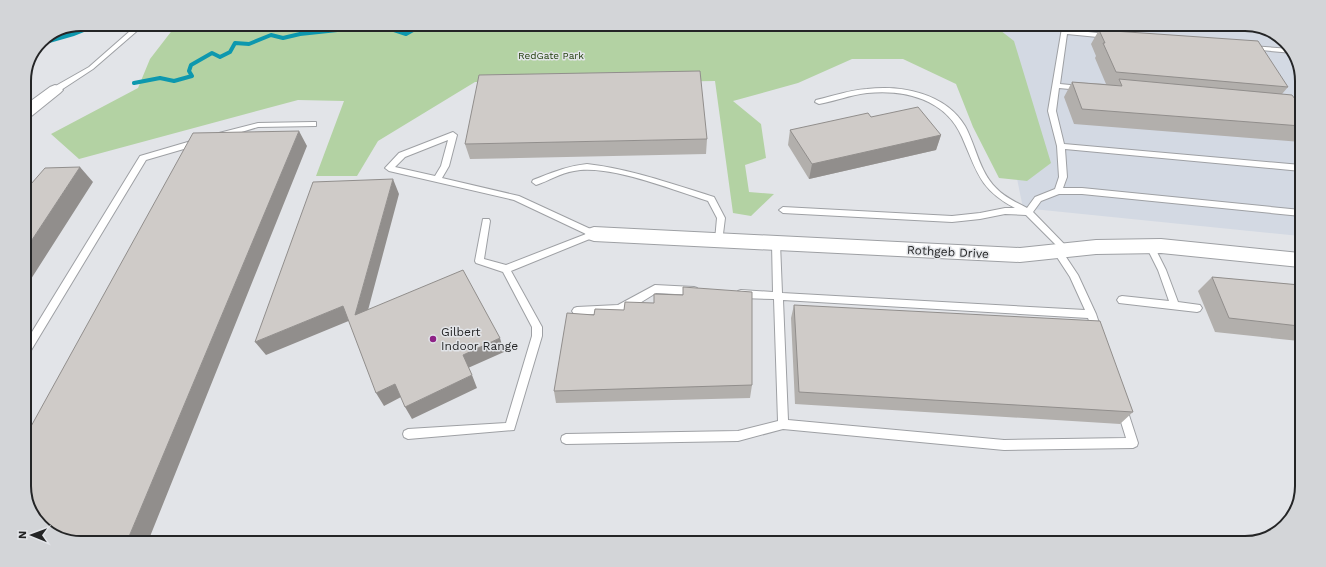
<svg xmlns="http://www.w3.org/2000/svg" width="1326" height="567" font-family="'Work Sans',sans-serif">
<style>
.built{fill:#d3d9e3}
.green{fill:#b3d2a3}
.water{fill:#0d98ae}
.lines{fill:none;stroke-linecap:round;stroke-linejoin:round}
.stream{stroke:#0d98ae;stroke-width:4}
.service-casing{stroke:#9ea0a4;stroke-width:2}
.minor-casing{stroke:#9ea0a4;stroke-width:2}
.service{fill:#fff;fill-rule:evenodd}
.minor{fill:#fff;fill-rule:evenodd}
.wall{fill:#b2afac}
.shaded-wall{fill:#918e8c}
.building{fill:#cfcbc8;stroke:#918e8c}
.poi-dot{fill:#8e2286;stroke:#e2e4e8;stroke-width:1.5}
.labels{text-anchor:middle;dominant-baseline:central;stroke-width:3;stroke-linejoin:round;paint-order:stroke}
.far-park-label{font-size:10px;fill:#1f3c0a;stroke:#e2e4e8}
.street-label{font-size:12px;fill:#242526;stroke:#e2e4e8}
.poi-label{font-size:12px;fill:#242526;stroke:#e2e4e8;text-anchor:start}
.rim{fill:none;stroke:#242526;stroke-width:2}
</style>
<rect width="100%" height="100%" fill="#e2e4e8"/>
<path class="built" d="M986 27 1266 28 1290 47 1302 78 1300 236 1023 208Z"/>
<path class="green" d="M177 24 996 27 1014 41 1051 163 1027 181 999 178 973 127 956 84 903 59H852L798 83 733 101 761 124 766 158 745 165 749 192 774 194 751 216 733 213 715 81 517 84V81L475 82 378 141 357 176H316L344 101 298 100 79 159 51 134 138 88 150 59Z"/>
<path class="water" d="M81 24H93L89 30 74 36 39 46 41 41Z"/>
<g class="lines">
<path class="stream" d="M387 25 394 30 406 34 422 25
M134 83 160 78 174 81 192 76 189 71 191 65 212 53 220 57 230 52 235 43 249 44 271 35 283 38 300 34 356 28 361 25"/>
<defs>
<path id="service" d="M138 24H145L93 69 58 92H52V88L89 67Z
M1062 28H1068V30L1108 34 1111 36 1108 38 1067 34 1060 84 1080 86 1084 88 1080 90 1059 88 1056 111 1064 144 1301 165V171L1065 149 1067 177 1063 188H1082L1301 210V216L1082 194H1059L1041 201 1033 212 1070 250 1066 253 1062 251 1078 275 1096 314 1102 332 1100 335 1097 336 1094 335 1088 318 783 300 788 420 1004 440 1126 438 1117 409 1118 406 1122 404 1126 406 1127 409 1138 443 1137 446 1133 448 1004 450 783 429 738 441 566 444 562 442 561 439 562 436 566 434 738 431 778 421 774 299 741 298 738 297 736 294 738 291 741 290 773 292 772 243 776 240 780 243 782 293 1085 310 1070 277 1053 251 1054 249 1059 248 1026 215 1005 214 980 219 952 222 783 213 779 210 783 207 952 216 980 213 1005 208H1015C979 189 977 171 962 137 946 99 904 89 867 93 850 95 835 101 819 104L815 102 816 100C833 96 850 90 867 89 902 85 945 93 965 126 976 146 979 171 996 188 1004 197 1016 202 1027 208L1035 197 1055 189 1059 177 1057 146 1048 111Z
M1251 46 1291 49 1293 53 1249 49V47Z
M313 122H316V126L258 127 222 138 218 135 219 133 258 123Z
M453 132 457 135 449 166 442 178 519 196 597 232 598 234 597 236 511 271 542 327V336L514 430 408 439 404 437 403 434 404 431 408 429 506 423 532 336V327L503 272 476 263 475 261 483 219H489L490 221 484 259 506 265 586 234 514 200 389 171 385 168 399 153ZM448 140 441 166 435 176 395 167 405 157Z
M198 139 201 140V144L146 160 27 357 24 358V345L140 156Z
M587 164C631 169 672 184 714 197L725 218 722 242H716L715 240 717 218 708 201C673 190 609 164 574 171 560 173 549 181 536 185L532 182 533 180C551 173 567 166 587 164Z
M1150 243 1153 244 1166 270 1178 302 1200 305 1202 308 1200 311 1197 312 1119 303 1117 300 1119 297 1122 296 1169 301 1158 270 1146 246Z
M655 285 694 287 697 288 699 291 697 294 694 295 656 293 635 306 619 313 577 315 574 314 572 311 574 308 577 307 618 305Z"/>
<path id="minor" d="M55 85 60 87 63 90 60 93 29 118 24 119V106L50 87Z
M594 227 1020 248 1096 240 1161 239 1300 253V267L1161 253 1096 254 1020 262 594 241 588 239 585 234 588 229Z"/>
</defs>
<use href="#service" class="service-casing"/>
<use href="#minor" class="minor-casing"/>
<use href="#service" class="service"/>
<use href="#minor" class="minor"/>
</g>
<path class="wall" d="M1099 30 1288 87 1282 94 1295 99 1302 103 1301 142 1074 124 1064 97 1072 82 1106 84 1095 58 1096 56 1091 44Z
M790 130 941 135 936 150 809 179 788 145Z
M707 139 706 154 470 159 465 144Z
M1212 277 1300 285 1299 341 1215 332 1198 291Z
M794 305 1133 412 1120 424 795 404 791 318Z
M624 310 752 385 750 398 556 403 554 391 594 315Z"/>
<path class="shaded-wall" d="M299 131 307 146 149 539H128Z
M941 135 936 150 809 179 812 164Z
M80 167 93 182 24 290V252Z
M393 179 399 194 363 329 355 315Z
M343 306 351 320 266 355 255 342Z
M500 338 504 352 468 368 463 355Z
M472 375 477 388 412 419 405 407Z
M395 384 403 396 384 406 376 393Z"/>
<path class="building" d="M1099 30 1258 41 1288 87 1116 72 1103 43H1105Z
M700 71 707 139 465 144 479 75Z
M1119 79 1292 95 1295 99H1299L1302 103 1301 126 1082 109 1072 82 1122 86Z
M918 107 941 135 812 164 790 130 868 113 871 117Z
M299 131 128 539H60L36 520 24 489V439L193 133Z
M80 167 24 252V192L45 168Z
M393 179 355 315 463 270 500 338 463 355 472 375 405 407 395 384 376 393 343 306 255 342 313 182Z
M1212 277 1300 285 1299 326 1229 318Z
M683 287 752 292V385L554 391 567 313 594 315 595 309 624 310 625 302 654 303V294L683 295Z
M794 305 1100 321 1133 412 799 392Z"/>
<circle class="poi-dot" cx="433" cy="339" r="4"/>
<g class="labels">
<g class="far-park-label">
<text x="551" y="55">RedGate Park</text>
</g>
<g class="street-label">
<text transform="translate(948 252) rotate(3)">Rothgeb Drive</text>
</g>
<g class="poi-label">
<text x="441" y="332">Gilbert<tspan x="441" dy="14">Indoor Range</tspan></text>
</g>
</g>
<path d="M0 0H1326V567H0ZM81 31H1245A50 50 0 0 1 1295 81V486A50 50 0 0 1 1245 536H81A50 50 0 0 1 31 486V81A50 50 0 0 1 81 31Z" fill="#d3d5d8" fill-rule="evenodd"/>
<path class="rim" d="M81 31H1245A50 50 0 0 1 1295 81V486A50 50 0 0 1 1245 536H81A50 50 0 0 1 31 486V81A50 50 0 0 1 81 31Z"/>
<g transform="translate(32 535) rotate(271)" stroke="#e2e4e8" stroke-width="3" paint-order="stroke">
<path d="M0-3L7 15L0 10L-7 15Z" fill="#242526"/>
<text y="-6" font-size="11" font-weight="bold" text-anchor="middle" fill="#242526">N</text>
</g>
</svg>
